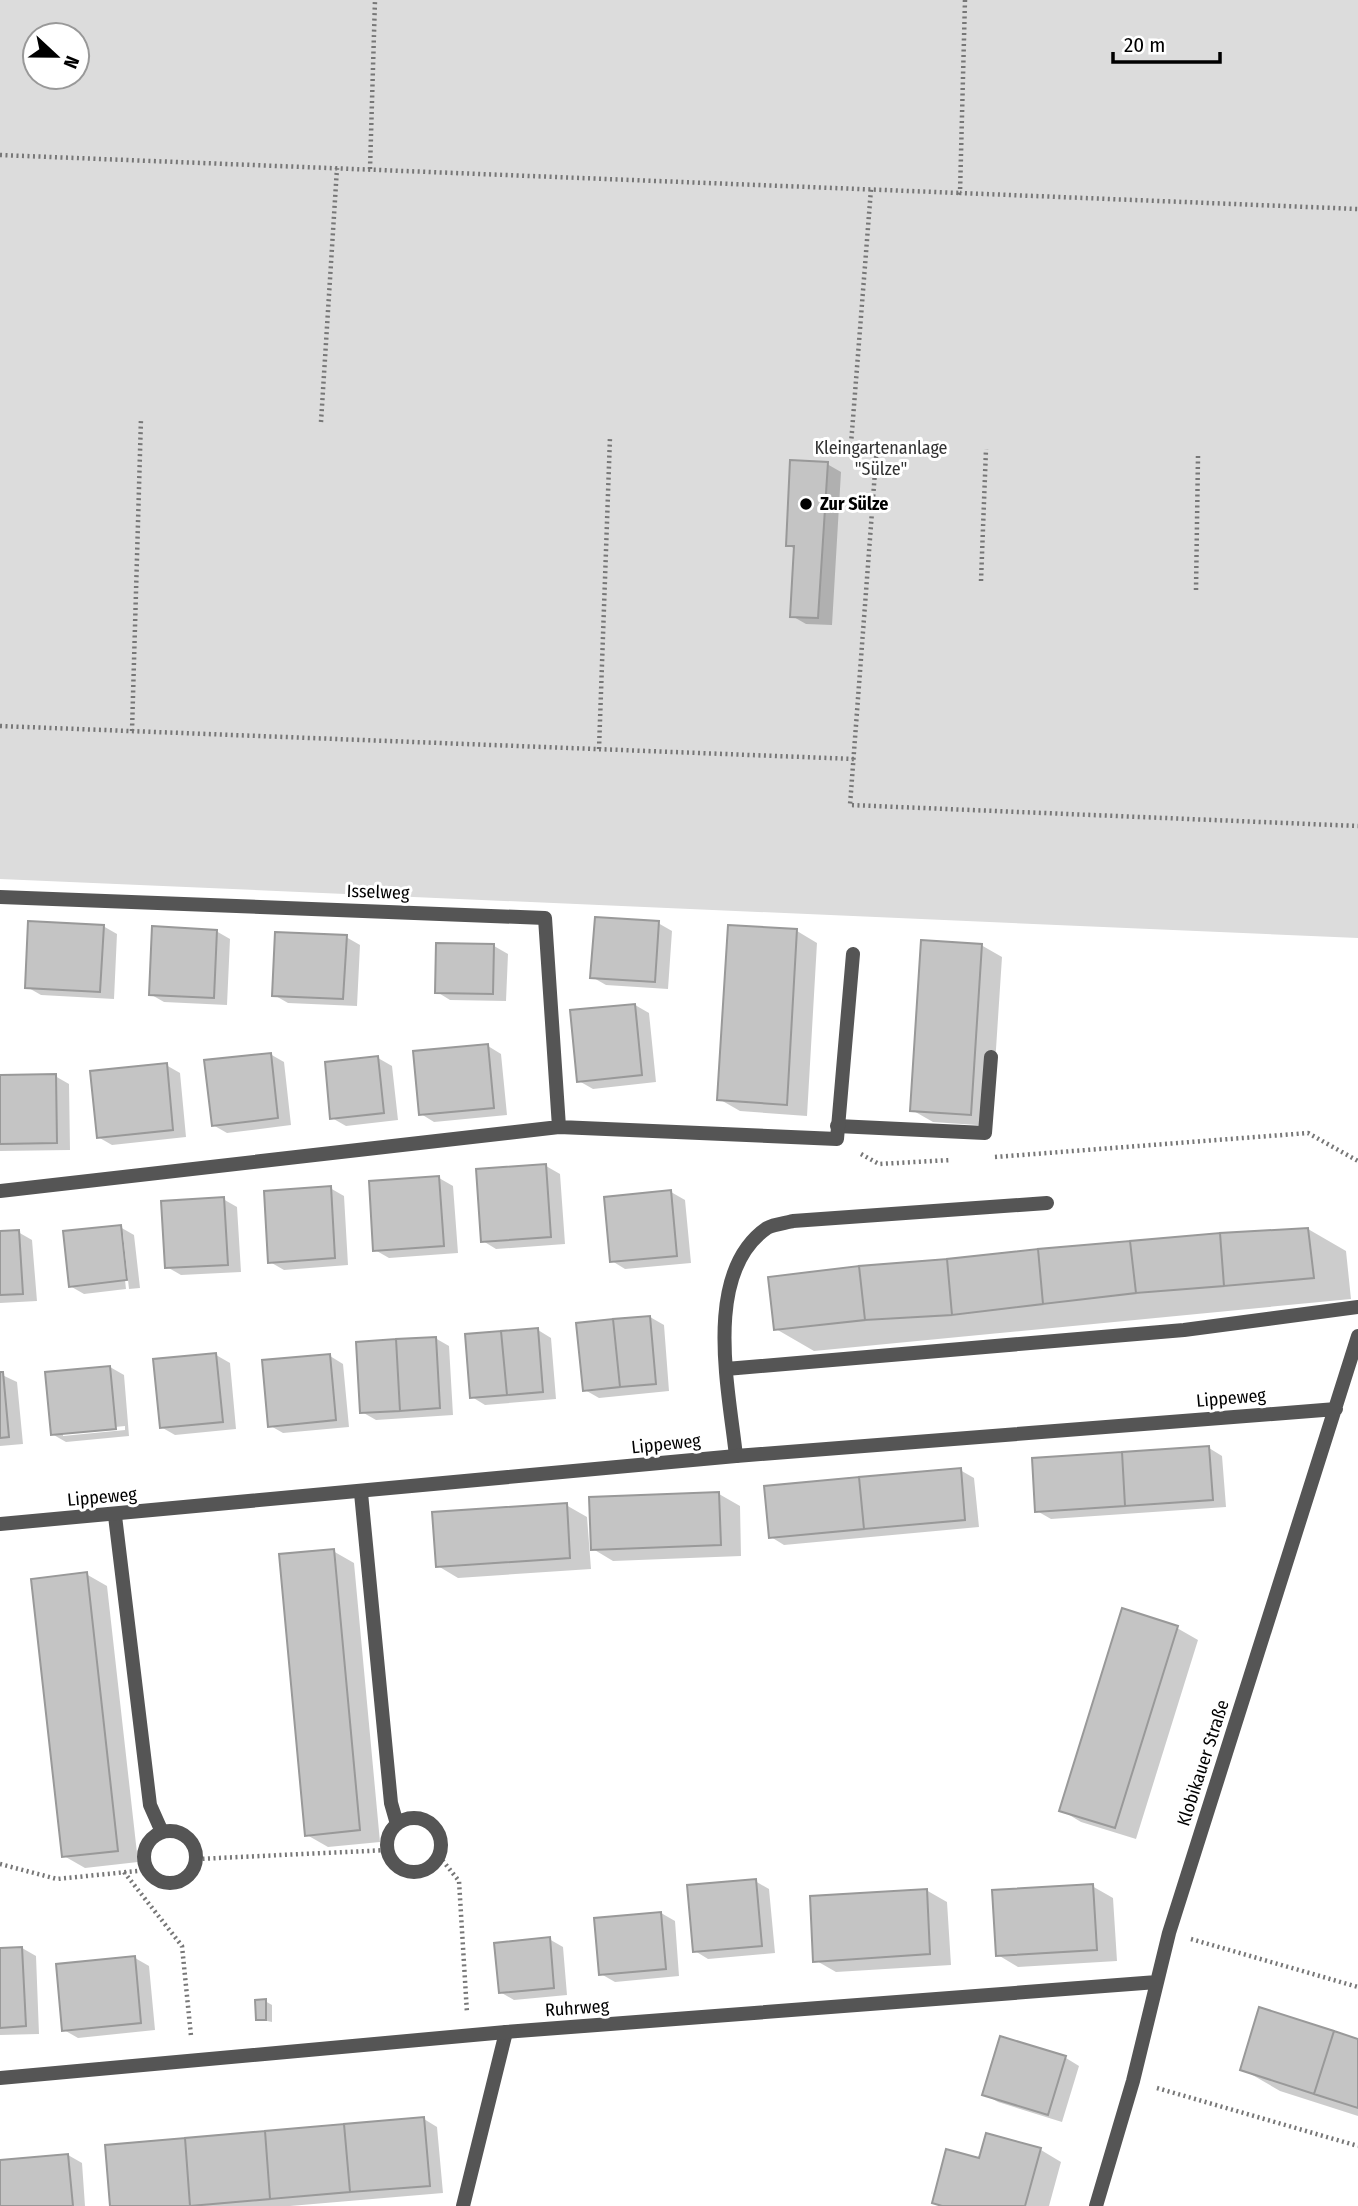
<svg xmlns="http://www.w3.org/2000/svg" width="1358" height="2206" font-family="'Fira Sans Condensed',sans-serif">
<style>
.green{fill:#dcdcdc;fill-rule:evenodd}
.shadow{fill:#0003;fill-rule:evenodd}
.building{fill:#c4c4c4;stroke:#999;stroke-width:2}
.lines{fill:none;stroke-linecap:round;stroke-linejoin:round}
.path{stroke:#777;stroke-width:4.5;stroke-dasharray:2 3.5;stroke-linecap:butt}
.service{stroke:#555;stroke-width:14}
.minor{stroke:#555;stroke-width:14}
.poi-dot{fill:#000;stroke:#fff;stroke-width:2.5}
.labels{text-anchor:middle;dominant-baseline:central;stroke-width:6;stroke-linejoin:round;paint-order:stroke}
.park-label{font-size:18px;fill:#333;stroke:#fff}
.poi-label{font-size:18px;font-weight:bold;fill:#000;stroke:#fff;text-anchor:start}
.street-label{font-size:18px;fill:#000;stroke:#fff}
</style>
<rect width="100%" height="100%" fill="#fff"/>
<path class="green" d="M0 0H1358V938L0 879ZM35 35H77V77H35Z"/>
<path class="shadow" d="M827 464 841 472 832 625 806 624 792 616 795 549 788 545Z
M658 923 672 931 668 989 606 985 592 977Z
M103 926 117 934 114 999 41 995 27 987Z
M216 931 230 939 227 1005 164 1002 150 994Z
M797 931 817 943 807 1116 740 1111 719 1099Z
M346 937 360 945 357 1006 288 1003 274 995Z
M981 945 1002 957 991 1126 933 1122 912 1110Z
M494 946 508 954 506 1001 450 1000 437 992Z
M635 1005 649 1013 656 1082 593 1089 579 1081Z
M488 1046 501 1054 507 1115 434 1122 421 1114Z
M270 1054 284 1062 291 1125 227 1133 213 1125Z
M378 1058 392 1066 398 1120 346 1126 332 1118Z
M166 1065 180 1073 186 1137 112 1145 98 1137Z
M55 1076 69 1084 70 1150 0 1151V1077Z
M546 1166 560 1174 565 1244 496 1249 483 1241Z
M439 1178 453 1186 458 1253 389 1258 375 1250Z
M330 1188 344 1196 348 1265 284 1270 270 1262Z
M671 1192 685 1200 691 1263 625 1269 612 1261Z
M223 1199 237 1207 241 1272 181 1275 167 1267Z
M120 1227 134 1235 140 1288 129 1289 123 1234H120L126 1289 84 1294 70 1286Z
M1308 1229 1346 1251 1351 1299 814 1351 776 1329Z
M18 1232 32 1240 37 1301 0 1303V1233Z
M650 1317 664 1325 669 1391 599 1398 585 1390Z
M538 1330 551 1338 556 1399 485 1405 472 1397Z
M435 1338 449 1346 453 1415 376 1420 362 1412Z
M216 1355 230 1363 236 1429 175 1435 161 1427Z
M330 1356 343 1364 349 1427 283 1433 269 1425Z
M110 1367 124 1375 129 1436 66 1442 52 1434ZM125 1426V1430L63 1436V1432Z
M0 1374 17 1382 23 1444 0 1446Z
M1209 1448 1222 1456 1226 1507 1051 1519 1037 1511Z
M960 1470 974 1478 979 1527 784 1545 771 1537Z
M719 1494 740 1506 741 1556 613 1561 593 1549Z
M566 1505 587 1517 591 1569 458 1578 438 1566Z
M333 1551 354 1563 380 1842 328 1847 307 1835Z
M86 1574 107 1586 138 1862 85 1868 64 1856Z
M1123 1611 1177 1628 1198 1640 1136 1839 1081 1822 1061 1810Z
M755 1881 769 1889 775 1953 708 1959 695 1951Z
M1092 1886 1113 1898 1117 1961 1018 1967 998 1955Z
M926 1890 947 1902 951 1965 836 1972 815 1960Z
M661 1913 675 1921 679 1976 615 1982 601 1974Z
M549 1939 563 1947 567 1995 514 2000 500 1992Z
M22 1948 36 1956 39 2034 0 2035V1949Z
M135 1958 149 1966 155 2030 78 2038 64 2030Z
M265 2001 272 2005V2022L258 2019Z
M1001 2038 1066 2058 1079 2066 1062 2122 998 2102 984 2094Z
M1358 2041V2116L1280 2091 1242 2069Z
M424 2119 437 2127 443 2193 290 2206H112Z
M987 2135 1041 2150 1061 2162 1049 2206H940L934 2202 980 2160Z
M68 2155 82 2163 85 2206H0V2161Z"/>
<path class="building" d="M790 460 828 462 818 618 790 617 794 546H786Z
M595 917 659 921 655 982 590 978Z
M28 921 104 925 100 992 25 988Z
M728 925 797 929 787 1105 717 1100Z
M152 926 217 930 214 998 149 995Z
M275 932 347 935 343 999 272 996Z
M921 940 982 944 971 1115 910 1111Z
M436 943 494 944 493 994 435 993Z
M635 1004 642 1075 577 1082 570 1010Z
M488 1044 494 1108 419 1115 413 1051Z
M271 1053 278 1118 212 1126 204 1060Z
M378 1056 384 1113 330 1119 325 1062Z
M167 1063 173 1130 97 1138 90 1071Z
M56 1074 57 1143 0 1144V1075Z
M546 1164 551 1237 481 1242 476 1169Z
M439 1176 444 1246 373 1251 369 1181Z
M331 1186 335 1258 268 1263 264 1191Z
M671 1190 677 1256 610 1262 604 1197Z
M224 1197 228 1265 165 1268 161 1201Z
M121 1225 127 1280 69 1287 63 1231Z
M1308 1228 1314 1278 1224 1286 1220 1233Z
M19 1230 23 1294 0 1295V1231Z
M1220 1233 1224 1286 1136 1293 1130 1241Z
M1130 1241 1136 1293 1043 1304 1038 1249Z
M1038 1249 1043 1304 952 1315 947 1259Z
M947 1259 952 1315 865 1320 859 1266Z
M859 1266 865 1320 774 1330 768 1277Z
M650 1316 656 1384 620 1387 613 1319Z
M613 1319 620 1387 583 1391 576 1323Z
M538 1328 543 1392 507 1395 501 1331Z
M501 1331 507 1395 470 1398 465 1334Z
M436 1337 440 1408 400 1411 396 1339Z
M396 1339 400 1411 360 1413 356 1342Z
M216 1353 223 1422 160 1428 153 1359Z
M330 1354 336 1420 268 1427 262 1360Z
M110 1366 116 1429 51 1435 45 1372Z
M0 1372H3L9 1437 0 1438Z
M1209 1446 1213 1500 1125 1506 1122 1452Z
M1122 1452 1125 1506 1035 1512 1032 1458Z
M961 1468 965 1520 864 1529 859 1477Z
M859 1477 864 1529 769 1538 764 1486Z
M719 1492 721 1545 591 1550 589 1497Z
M567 1503 570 1558 436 1567 432 1512Z
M334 1549 360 1830 305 1836 279 1554Z
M87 1572 118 1851 62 1857 31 1579Z
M1122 1608 1178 1626 1115 1828 1059 1811Z
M756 1879 762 1946 693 1952 687 1885Z
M1093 1884 1097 1950 996 1956 992 1890Z
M927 1889 930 1954 813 1962 810 1896Z
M661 1912 666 1969 599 1975 594 1918Z
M550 1937 554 1988 499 1993 494 1943Z
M22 1947 26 2026 0 2028V1948Z
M135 1956 141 2023 62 2031 56 1964Z
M266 1999V2020H256L255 2000Z
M1259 2007 1334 2031 1314 2094 1240 2070Z
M1334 2031 1358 2039V2108L1314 2094Z
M1000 2036 1066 2056 1048 2115 982 2095Z
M424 2117 430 2186 350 2192 344 2124Z
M344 2124 350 2192 270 2199 265 2131Z
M265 2131 270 2199 190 2206 185 2138Z
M986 2133 1041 2148 1025 2206H942L932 2203 946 2149 979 2158Z
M185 2138 190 2206H110L105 2145Z
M68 2154 73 2206H0V2160Z"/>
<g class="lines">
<path class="path" d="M965 0 960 193 1358 209
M0 155 960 193
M370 169 375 0
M321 422 337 168
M851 444 871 189
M877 445 850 805 1358 826
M981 581 986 449
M1196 590 1198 456
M0 726 854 759
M132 731 141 418
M599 749 610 437
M861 1154 879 1164 951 1160
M995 1157 1308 1133 1358 1161
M439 1856 459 1881 467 2013
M197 1859 388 1850
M0 1864 57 1879 147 1870
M124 1872 182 1946 191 2036
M1191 1939 1358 1987
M1157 2088 1358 2146"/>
<path class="service" d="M837 1126 985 1133 991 1057
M726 1369 1184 1330 1358 1307
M736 1456C729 1390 702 1273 767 1228 774 1224 786 1223 793 1221L1047 1203
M361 1493 391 1803 397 1824
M115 1516 150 1805 162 1832
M387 1845a27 27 0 1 1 54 0a27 27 0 1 1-54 0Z
M144 1857a26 26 0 1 1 52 0a26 26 0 1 1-52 0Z
M463 2206 506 2032"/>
<path class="minor" d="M0 897 545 918 559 1127
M0 1191 559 1127 837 1139 853 954
M0 1524 736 1456 1336 1409
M0 2078 506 2032 1157 1982
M1096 2206 1133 2081 1169 1933 1358 1336"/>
</g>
<circle class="poi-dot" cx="806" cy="504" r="7"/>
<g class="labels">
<g class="park-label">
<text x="881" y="448">Kleingartenanlage<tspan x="881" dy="21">"Sülze"</tspan></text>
</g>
<g class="poi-label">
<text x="820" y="504">Zur Sülze</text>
</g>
<g class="street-label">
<text transform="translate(378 892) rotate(2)">Isselweg</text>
<text transform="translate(1231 1398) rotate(-5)">Lippeweg</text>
<text transform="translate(666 1444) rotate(-6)">Lippeweg</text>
<text transform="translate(102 1497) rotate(-5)">Lippeweg</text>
<text transform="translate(1203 1763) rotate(-72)">Klobikauer Straße</text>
<text transform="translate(577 2008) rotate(-4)">Ruhrweg</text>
</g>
</g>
<g transform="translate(56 56) rotate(112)"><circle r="33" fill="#ffffff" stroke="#999999" stroke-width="2"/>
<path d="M0-5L12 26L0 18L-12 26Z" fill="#000000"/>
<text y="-10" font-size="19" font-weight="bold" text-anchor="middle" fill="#000000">N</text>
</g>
<path d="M1113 52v10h107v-10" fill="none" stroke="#000000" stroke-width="3.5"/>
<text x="1124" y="52" font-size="21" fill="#000000" stroke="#ffffff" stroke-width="5" paint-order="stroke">20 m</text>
</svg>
